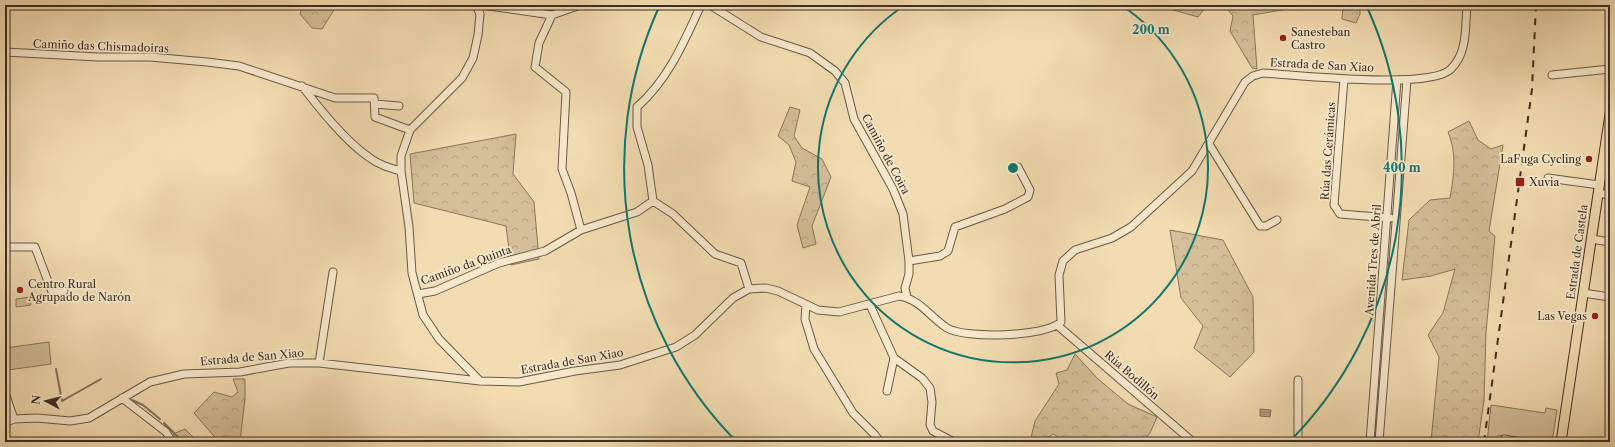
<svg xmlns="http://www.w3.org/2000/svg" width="1615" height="447" font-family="'Libre Caslon Text',serif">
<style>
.grass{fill:#d4bf99;stroke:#87775e}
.forest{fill:url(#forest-crowns);stroke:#87775e}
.park{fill:url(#park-tufts);stroke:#87775e}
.water{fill:url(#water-rules);stroke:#83735c}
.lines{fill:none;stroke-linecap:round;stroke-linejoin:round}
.stream{stroke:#83735c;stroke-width:2}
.minor-casing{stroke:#685a47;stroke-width:9}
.major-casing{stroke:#3a2f24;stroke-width:11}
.minor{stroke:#f7e8cc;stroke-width:7}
.major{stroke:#f3dcb1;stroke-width:9}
.rail{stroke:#3a2f24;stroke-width:2;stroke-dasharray:7 7;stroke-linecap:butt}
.ring{fill:none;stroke:#0f766e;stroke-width:2}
.poi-dot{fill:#8f2418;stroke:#f7e8cc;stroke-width:1.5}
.labels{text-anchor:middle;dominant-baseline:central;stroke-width:3.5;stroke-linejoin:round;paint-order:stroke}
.poi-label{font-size:11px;fill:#3a2f24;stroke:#f7e8cc;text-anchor:start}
.street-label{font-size:11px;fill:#3a2f24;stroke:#f7e8cc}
.centre{fill:#0f766e;stroke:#f7e8cc;stroke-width:2}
.ring-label{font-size:12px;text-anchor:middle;font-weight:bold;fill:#0f766e;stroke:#f7e8cc;stroke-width:3.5;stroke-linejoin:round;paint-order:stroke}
</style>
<defs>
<pattern id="forest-crowns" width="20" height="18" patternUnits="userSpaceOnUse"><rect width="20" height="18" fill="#d4bf99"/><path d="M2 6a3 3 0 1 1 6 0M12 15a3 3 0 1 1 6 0" fill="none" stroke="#b7a484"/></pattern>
<pattern id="park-tufts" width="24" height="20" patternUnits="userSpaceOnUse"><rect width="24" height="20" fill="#d4bf99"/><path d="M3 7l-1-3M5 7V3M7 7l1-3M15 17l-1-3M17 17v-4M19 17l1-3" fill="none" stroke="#b7a484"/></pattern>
<pattern id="water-rules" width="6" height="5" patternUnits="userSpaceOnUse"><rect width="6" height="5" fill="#b4a181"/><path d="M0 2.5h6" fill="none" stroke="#938469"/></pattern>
</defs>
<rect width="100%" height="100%" fill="#f3dcb1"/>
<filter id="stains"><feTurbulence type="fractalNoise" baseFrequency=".005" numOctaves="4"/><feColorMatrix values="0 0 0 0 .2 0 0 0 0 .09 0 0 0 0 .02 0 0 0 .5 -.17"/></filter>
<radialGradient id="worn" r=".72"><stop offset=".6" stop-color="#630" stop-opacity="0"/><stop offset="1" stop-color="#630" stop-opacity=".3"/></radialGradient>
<path class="grass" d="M49 342 51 364 8 370 5 348Z
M1491 405 1545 413 1546 408 1557 410 1552 442 1498 435 1495 442H1487Z"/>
<path class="forest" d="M302 5H337L322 29 312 28 300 14Z
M1156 5H1207L1198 17Z
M1224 5H1299V7L1253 15 1257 69 1252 68 1230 31 1233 16Z
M1343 5H1360V14L1356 23 1342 19Z
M790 107 800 110 794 136 802 148 822 159 831 177 812 226 816 244 803 248 797 225 810 187 792 181 796 162 789 145 778 136Z
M1469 121 1478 140 1491 149 1503 145 1489 231 1495 236 1486 332 1484 400 1478 442H1431L1439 357 1428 335 1443 313 1455 269 1431 276 1402 280 1409 220 1430 200 1450 198C1454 175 1457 154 1448 132Z
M516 134 513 174 534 202 539 259 511 265 506 226 414 203 410 154Z
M1170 230 1223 240 1253 297 1254 352 1230 377 1194 348 1203 326 1181 298Z
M1075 354 1098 379 1128 404 1157 417 1150 433 1143 442H1135L1120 437 1115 442H1067L1053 434 1041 442H1030L1035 421 1059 384 1056 373 1067 370Z
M233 379H245V398L240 442H219L194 413 214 392 232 397 238 392Z
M185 429 198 442H176L173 434Z"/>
<path class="park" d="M30 297 31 305 16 307V299Z"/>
<path class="water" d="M1260 409 1271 410 1270 417 1260 416Z"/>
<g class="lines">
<path class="stream" d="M56 369 62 401 101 379
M132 400 143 405 160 419
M164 423 183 442"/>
<defs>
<path id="minor" d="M476 5 480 14 478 35 473 58 462 78 410 130 401 156V171L409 227 412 273 423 315 439 339 480 381
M482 5 552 15 580 5
M701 5C684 42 668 80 637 107V127L648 165 653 201 673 214 715 254 741 263 749 289
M710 5 761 37 810 53 835 71 845 83 854 119 893 189 903 214 909 261V274L905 288 907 297
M552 15 539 43 535 67 566 92 562 169 571 193 581 230
M5 52 98 57H150L207 62 239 66 335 98H374L375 117 410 130
M1552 75 1610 69
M1344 79 1334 205 1340 214 1390 218
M302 86C320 109 345 141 370 158 379 165 390 168 401 171
M375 104 399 106
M1209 144 1260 226H1266L1277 220
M1548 178 1599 185
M1598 193 1610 195
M1591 239 1610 242
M5 247H35L52 292 64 291
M909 261 940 256 948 251 955 227 1005 209 1028 197 1030 190 1018 167
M1583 293 1610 297
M418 294 435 291 499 263 545 251 581 230 637 212 653 201
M806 305 805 319 814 349 853 413 875 435 880 442
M870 305 894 358 922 378 930 388 932 402 930 425 933 431 954 442
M1057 325 1193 442
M319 363 333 272
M1298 380V442
M887 391 894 358
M5 393 14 419
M122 398 166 432 172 442
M5 423 14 419 37 418 70 421 89 418 150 382 184 374 240 372 289 363H319L480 381 519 382 575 371 620 365 676 347 695 335 733 298 749 289 766 288 778 291 818 310 839 312 899 296C920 299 930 317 947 328 965 339 1045 337 1061 322L1059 275 1063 261 1075 250 1112 238 1131 227 1192 171 1245 82 1253 76 1263 73C1298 75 1430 90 1451 69 1468 52 1465 27 1467 5
M1370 442 1397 80
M1379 442 1407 80
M1501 442 1504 439 1522 442"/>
<path id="major" d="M1561 442 1610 114"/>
</defs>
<use href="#minor" class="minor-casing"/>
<use href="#major" class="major-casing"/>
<use href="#minor" class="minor"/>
<use href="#major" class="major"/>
<path class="rail" d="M1484 442 1532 89 1536 5"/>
</g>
<g class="ring">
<path d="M1121 5A195 195 0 1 1 905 5"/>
<path d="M736 441A389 389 0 0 1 659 7M1367 7A389 389 0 0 1 1290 441"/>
</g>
<g class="poi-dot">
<circle cx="1283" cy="38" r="4"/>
<circle cx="1589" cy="159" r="4"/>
<rect x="1515" y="177" width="10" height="10" rx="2"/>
<circle cx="20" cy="290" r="4"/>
<circle cx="1595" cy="316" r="4"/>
</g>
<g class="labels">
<g class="poi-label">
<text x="1291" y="32">Sanesteban<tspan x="1291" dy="13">Castro</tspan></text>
<text x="1581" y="159" text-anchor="end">LaFuga Cycling</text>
<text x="1529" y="182">Xuvia</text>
<text x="28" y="284">Centro Rural<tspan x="28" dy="13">Agrupado de Narón</tspan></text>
<text x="1587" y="316" text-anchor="end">Las Vegas</text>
</g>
<g class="street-label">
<text transform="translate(101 46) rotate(2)">Camiño das Chismadoiras</text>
<text transform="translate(1322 65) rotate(3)">Estrada de San Xiao</text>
<text transform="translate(1328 151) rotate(-86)">Rúa das Cerámicas</text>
<text transform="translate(886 154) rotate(62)">Camiño de Coira</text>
<text transform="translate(1577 252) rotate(-82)">Estrada de Castela</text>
<text transform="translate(1373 260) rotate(-86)">Avenida Tres de Abril</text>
<text transform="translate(466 265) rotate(-20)">Camiño da Quinta</text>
<text transform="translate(252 357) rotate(-5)">Estrada de San Xiao</text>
<text transform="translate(572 361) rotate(-10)">Estrada de San Xiao</text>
<text transform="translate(1132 375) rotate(41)">Rúa Bodillón</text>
</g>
</g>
<circle cx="1013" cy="168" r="6" class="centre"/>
<g class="ring-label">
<text x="1151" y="34">200 m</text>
<text x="1402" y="172">400 m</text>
</g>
<rect width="1615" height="447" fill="none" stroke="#f3dcb1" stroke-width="20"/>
<rect x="6" y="6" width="1603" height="435" fill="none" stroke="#3a2f24" stroke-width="2"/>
<rect x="10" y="10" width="1595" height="427" fill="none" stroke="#3a2f24"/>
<g transform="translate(46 401) rotate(277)" stroke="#f7e8cc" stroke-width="3" paint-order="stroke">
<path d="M0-3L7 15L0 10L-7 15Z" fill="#3a2f24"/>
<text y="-6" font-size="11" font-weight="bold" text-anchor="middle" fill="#3a2f24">N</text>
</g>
<rect width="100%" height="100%" filter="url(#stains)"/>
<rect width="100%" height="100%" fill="url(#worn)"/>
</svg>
